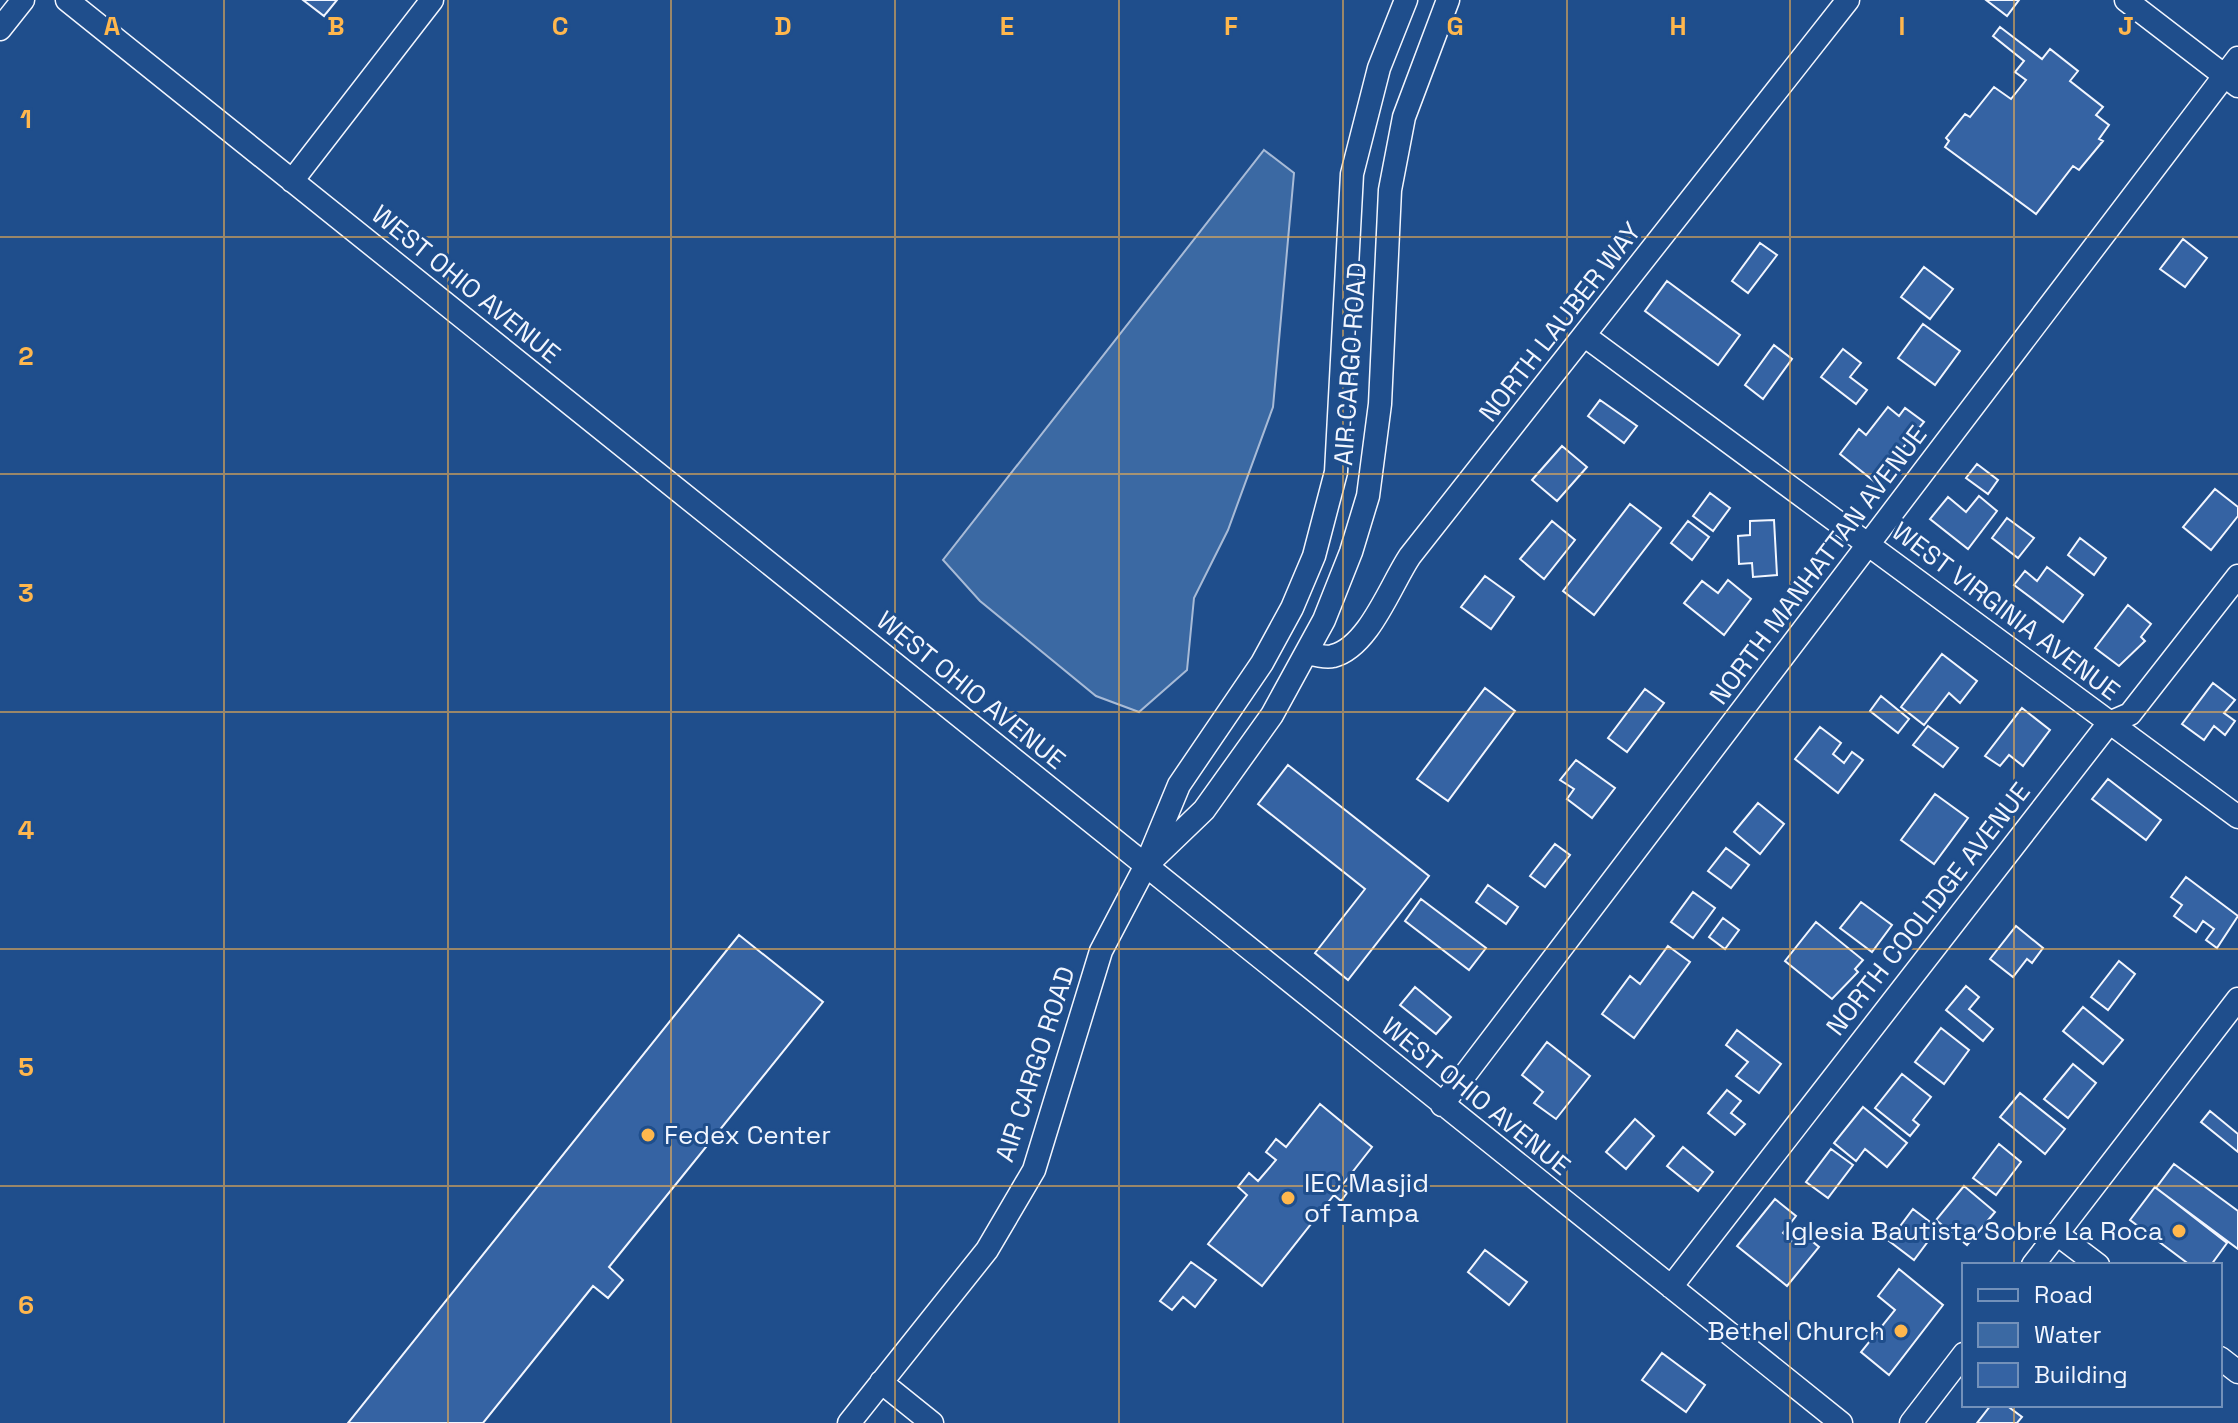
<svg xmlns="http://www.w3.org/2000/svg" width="2238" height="1423" font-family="'Space Grotesk',sans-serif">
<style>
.water{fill:#3b69a3;stroke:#a8bbd7;stroke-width:2}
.building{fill:#3563a3;stroke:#f2f6ff;stroke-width:2}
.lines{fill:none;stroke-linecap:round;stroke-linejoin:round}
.minor-casing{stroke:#f2f6ff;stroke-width:25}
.minor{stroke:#1f4e8c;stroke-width:22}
.grid{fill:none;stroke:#ffb74d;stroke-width:2;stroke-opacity:0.55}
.poi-dot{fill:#ffb74d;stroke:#1f4e8c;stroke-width:3}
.labels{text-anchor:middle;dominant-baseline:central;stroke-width:6;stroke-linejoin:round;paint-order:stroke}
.street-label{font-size:26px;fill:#f2f6ff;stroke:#1f4e8c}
.poi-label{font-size:26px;fill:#f2f6ff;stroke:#1f4e8c;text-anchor:start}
.grid-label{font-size:26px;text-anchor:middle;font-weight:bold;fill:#ffb74d;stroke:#1f4e8c;stroke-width:6;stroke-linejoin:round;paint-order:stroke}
</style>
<rect width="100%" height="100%" fill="#1f4e8c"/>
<path class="water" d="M1264 150 1294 173 1273 407 1228 530 1194 598 1187 670 1139 712 1096 696 980 601 943 560Z"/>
<path class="building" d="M303 0H337L324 16Z
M1986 0H2019L2007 16Z
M2000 27 2042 59 2050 49 2078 71 2070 81 2103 107 2096 115 2109 125 2099 139 2103 141 2079 170 2073 166 2036 214 1945 147 1949 141 1946 138 1965 114 1970 117 1994 87 2011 99 2026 80 2015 72 2024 61 1993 36Z
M2183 239 2207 258 2185 287 2160 269Z
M1760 243 1777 255 1748 293 1732 281Z
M1924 267 1953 289 1930 319 1901 297Z
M1667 281 1740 335 1718 365 1645 311Z
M1923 324 1960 351 1935 385 1898 358Z
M1774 345 1792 359 1763 399 1745 385Z
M1843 349 1861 363 1850 377 1867 390 1856 404 1821 377Z
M1600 400 1637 426 1624 443 1588 416Z
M1888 407 1899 416 1905 408 1924 422 1875 482 1840 454 1859 429 1866 435Z
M1562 446 1587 467 1557 501 1532 480Z
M1977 464 1998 480 1988 494 1966 478Z
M2215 489 2238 507V516L2211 550 2183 527Z
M1710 493 1730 508 1713 531 1693 516Z
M1979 496 1997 511 1968 549 1930 519 1948 497 1966 512Z
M1630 504 1661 528 1594 615 1563 591Z
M2007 518 2034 538 2018 558 1992 538Z
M1774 520 1777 575 1753 577 1752 563 1739 564 1738 536 1750 535V521Z
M1552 521 1575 540 1544 579 1520 559Z
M1688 521 1709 537 1692 560 1671 543Z
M2080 538 2106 558 2094 575 2068 555Z
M2047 567 2083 595 2063 622 2014 585 2025 571 2037 581Z
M1485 576 1514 597 1491 629 1461 607Z
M1728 580 1751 599 1724 635 1684 603 1702 581 1718 593Z
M2128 605 2151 624 2141 637 2145 641 2119 666 2095 648Z
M1942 654 1977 681 1960 703 1949 693 1924 725 1901 707Z
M2213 683 2235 700 2224 713 2235 721 2225 735 2214 726 2204 740 2182 724Z
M1485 688 1515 711 1448 801 1417 779Z
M1645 689 1664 703 1627 752 1608 738Z
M1881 696 1909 719 1898 733 1870 711Z
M2022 708 2050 730 2023 766 2009 755 2000 766 1985 756Z
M1928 726 1958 748 1943 767 1913 745Z
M1820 727 1841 743 1833 754 1844 763 1852 752 1863 760 1838 793 1795 759Z
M1576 760 1615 788 1592 818 1567 799 1574 789 1560 780Z
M1288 765 1429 876 1348 980 1315 953 1365 889 1258 804Z
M2108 779 2161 820 2146 840 2092 799Z
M1935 794 1968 818 1934 864 1901 840Z
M1758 803 1784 824 1760 854 1734 832Z
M1555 844 1570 855 1545 887 1530 876Z
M1726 848 1749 865 1731 888 1708 871Z
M2186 877 2238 916 2217 948 2206 940 2214 929 2203 921 2196 932 2174 916 2182 905 2171 897Z
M1488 885 1518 907 1506 924 1476 902Z
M1693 892 1715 908 1693 938 1671 922Z
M1421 899 1486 948 1469 970 1405 921Z
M1861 902 1892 925 1872 952 1840 928Z
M1723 918 1739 930 1725 949 1709 937Z
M1816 922 1863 960 1855 969 1858 972 1832 999 1785 961Z
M2016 926 2043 948 2032 963 2027 959 2013 977 1990 959Z
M739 935 823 1002 609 1267 623 1280 608 1298 593 1286 483 1423H348Z
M1668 946 1690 962 1634 1038 1602 1014 1630 976 1640 984Z
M2119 961 2135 974 2108 1010 2091 997Z
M1966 986 1979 997 1969 1009 1993 1029 1983 1041 1946 1010Z
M1415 987 1451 1017 1436 1034 1400 1005Z
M2083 1007 2123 1040 2103 1064 2063 1031Z
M1941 1028 1969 1050 1944 1084 1915 1062Z
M1737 1030 1781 1064 1759 1093 1736 1076 1748 1062 1726 1045Z
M1547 1042 1590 1076 1556 1119 1534 1103 1543 1092 1522 1075Z
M2073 1064 2096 1083 2068 1118 2044 1099Z
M1902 1074 1931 1097 1913 1120 1919 1125 1910 1136 1875 1108Z
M1727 1090 1741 1101 1731 1113 1745 1124 1735 1135 1708 1113Z
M2020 1093 2065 1129 2045 1154 2000 1117Z
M1320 1104 1372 1147 1340 1188 1347 1193 1341 1201 1334 1195 1262 1286 1208 1244 1247 1195 1238 1187 1249 1173 1258 1181 1276 1160 1266 1152 1276 1139 1286 1147Z
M1863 1107 1907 1143 1887 1167 1865 1149 1856 1161 1834 1143Z
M2210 1111 2238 1134V1152L2201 1122Z
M1635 1119 1654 1136 1626 1169 1606 1152Z
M1999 1144 2021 1162 1996 1195 1973 1178Z
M1683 1147 1713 1172 1698 1191 1667 1166Z
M1831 1149 1853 1165 1828 1198 1806 1182Z
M2174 1164 2238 1211V1249L2156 1188Z
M1964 1186 1995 1212 1967 1245 1936 1220Z
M2155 1187 2227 1243 2211 1265H2190L2130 1220Z
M1775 1199 1796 1216 1783 1233 1795 1244 1803 1234 1819 1247 1787 1286 1737 1246Z
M1913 1209 1938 1228 1914 1260 1889 1241Z
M1485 1250 1527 1282 1509 1305 1468 1272Z
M1191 1262 1216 1280 1195 1307 1183 1297 1172 1310 1160 1301Z
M1899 1269 1943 1305 1889 1375 1861 1352 1895 1310 1878 1296Z
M1662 1353 1705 1385 1686 1412 1642 1380Z
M1991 1405H2006L2022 1417 2017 1423H1977Z"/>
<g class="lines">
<defs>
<path id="minor" d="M67 0 1841 1423
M2126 0 2238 86
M0 29 23 0
M292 181 432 0
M1585 336 2238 817
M1308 653C1315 655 1326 658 1333 656 1369 647 1391 584 1410 556L1848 0
M1152 860 1204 810 1272 715 1324 620 1351 552 1368 496 1380 404 1390 190 1404 117 1448 0
M1442 1105 2238 58
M2057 1234 2098 1265
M2033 1265 2238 999
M1671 1287 2109 723 2130 714 2238 576
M2220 1358 2238 1372
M881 1382 932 1423
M849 1423 987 1250 1034 1170 1101 951 1145 867 1179 785 1262 663 1292 608 1314 556 1336 472 1352 174 1379 68 1406 0
M1911 1423 1964 1354"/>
</defs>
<use href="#minor" class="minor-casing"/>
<use href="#minor" class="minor"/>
</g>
<path class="grid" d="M224 0V1423M448 0V1423M671 0V1423M895 0V1423M1119 0V1423M1343 0V1423M1567 0V1423M1790 0V1423M2014 0V1265M0 237H2238M0 474H2238M0 712H2238M0 949H2238M0 1186H2238M2014 1405V1423"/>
<g class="poi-dot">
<circle cx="648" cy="1135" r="8"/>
<circle cx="1288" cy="1198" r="8"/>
<circle cx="2179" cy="1231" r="8"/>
<circle cx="1901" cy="1331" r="8"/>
</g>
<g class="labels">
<g class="street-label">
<text transform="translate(466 284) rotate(39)">WEST OHIO AVENUE</text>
<text transform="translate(1560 322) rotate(-52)">NORTH LAUBER WAY</text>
<text transform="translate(1350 364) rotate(-86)">AIR CARGO ROAD</text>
<text transform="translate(1818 565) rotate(-53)">NORTH MANHATTAN AVENUE</text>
<text transform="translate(2006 611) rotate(37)">WEST VIRGINIA AVENUE</text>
<text transform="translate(971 690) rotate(39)">WEST OHIO AVENUE</text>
<text transform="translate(1928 909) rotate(-52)">NORTH COOLIDGE AVENUE</text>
<text transform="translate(1035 1064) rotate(-72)">AIR CARGO ROAD</text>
<text transform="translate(1476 1096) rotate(39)">WEST OHIO AVENUE</text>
</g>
<g class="poi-label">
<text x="664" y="1135">Fedex Center</text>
<text x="1304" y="1183">IEC Masjid<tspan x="1304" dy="30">of Tampa</tspan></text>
<text x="2163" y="1231" text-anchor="end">Iglesia Bautista Sobre La Roca</text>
<text x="1885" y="1331" text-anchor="end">Bethel Church</text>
</g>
</g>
<g class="grid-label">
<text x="112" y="35">A</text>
<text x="336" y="35">B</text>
<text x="560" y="35">C</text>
<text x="783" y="35">D</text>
<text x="1007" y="35">E</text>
<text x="1231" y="35">F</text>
<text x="1455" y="35">G</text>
<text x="1678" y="35">H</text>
<text x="1902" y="35">I</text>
<text x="2126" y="35">J</text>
<text x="26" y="128">1</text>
<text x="26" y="365">2</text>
<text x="26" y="602">3</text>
<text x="26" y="839">4</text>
<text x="26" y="1076">5</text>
<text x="26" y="1314">6</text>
</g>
<rect x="1962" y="1263" width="260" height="144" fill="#1f4e8c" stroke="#7391ba" stroke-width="2"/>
<rect x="1978" y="1289" width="40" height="12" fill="#1f4e8c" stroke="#7391ba" stroke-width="2"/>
<text x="2034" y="1303" font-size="24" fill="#f2f6ff">Road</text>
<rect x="1978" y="1323" width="40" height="24" fill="#3b69a3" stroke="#7391ba" stroke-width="2"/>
<text x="2034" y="1343" font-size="24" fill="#f2f6ff">Water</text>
<rect x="1978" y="1363" width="40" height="24" fill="#3563a3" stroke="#7391ba" stroke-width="2"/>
<text x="2034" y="1383" font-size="24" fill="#f2f6ff">Building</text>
</svg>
